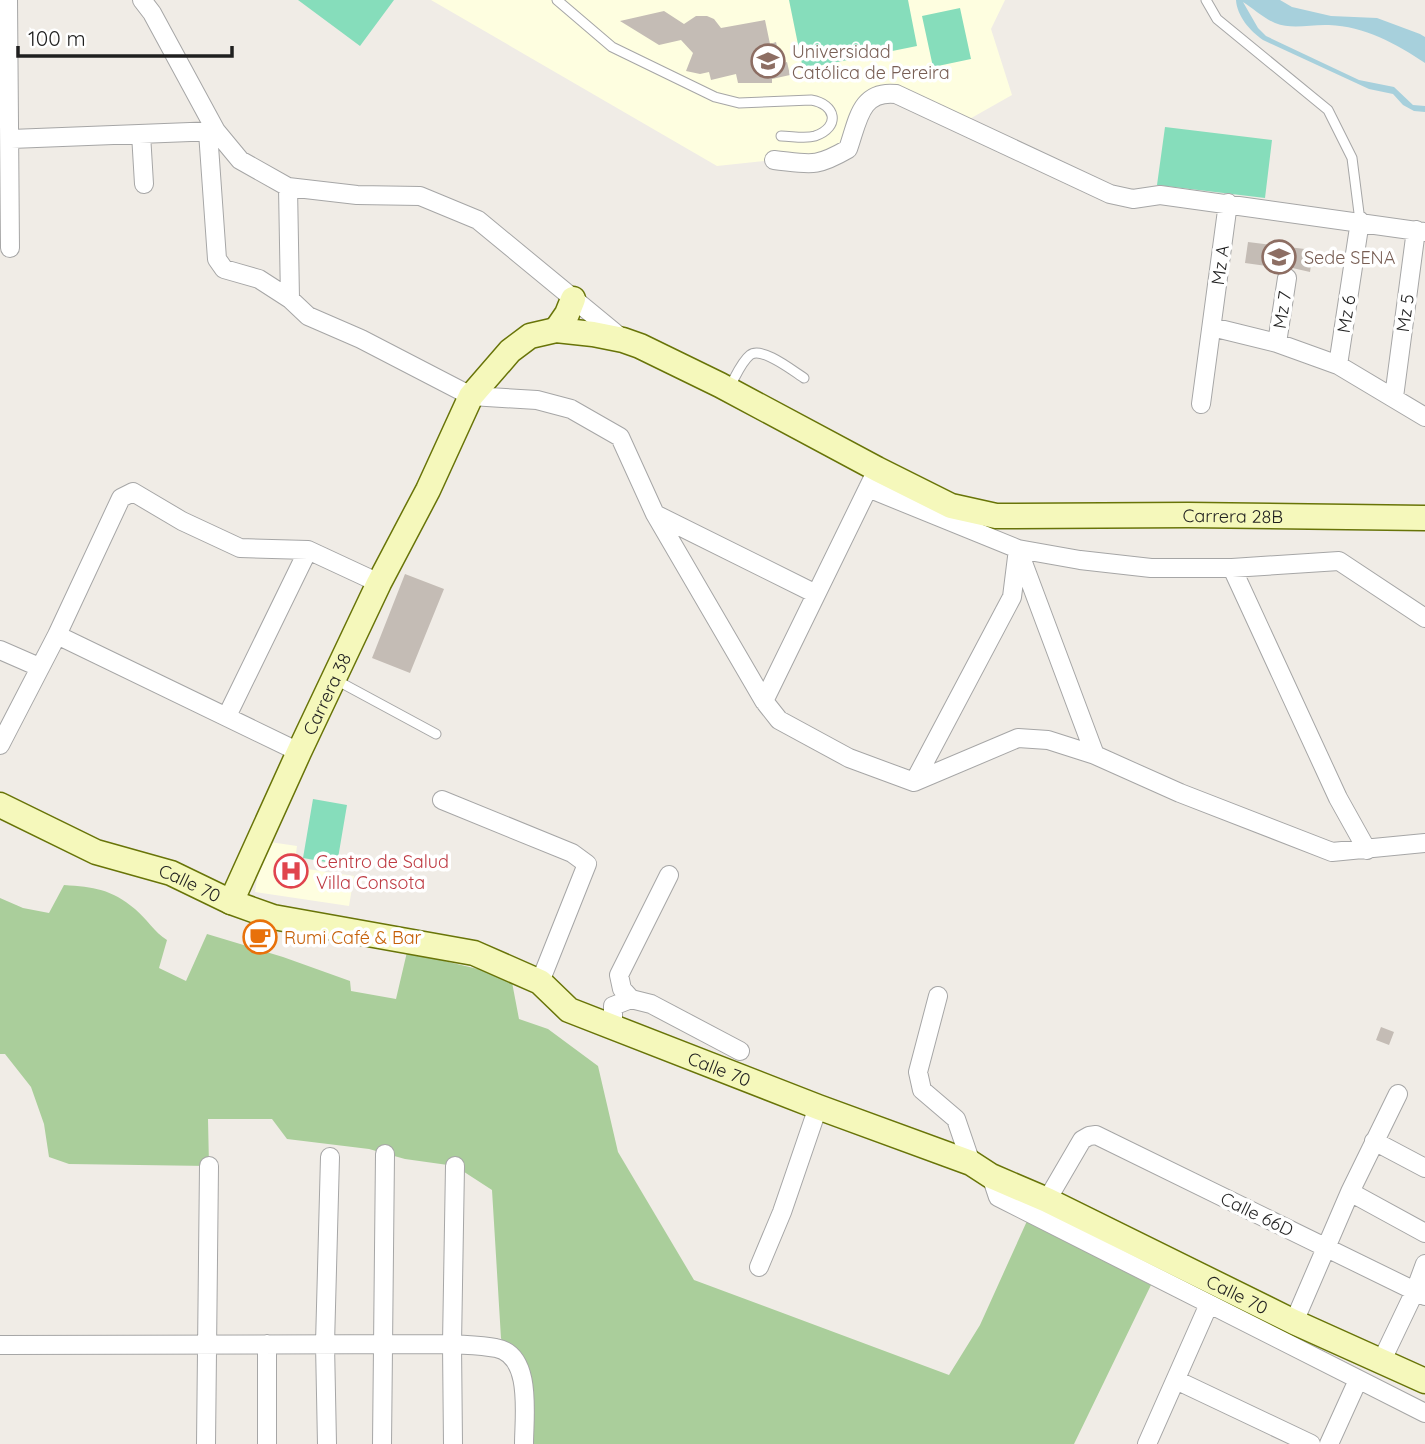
<svg xmlns="http://www.w3.org/2000/svg" width="1425" height="1444" font-family="Quicksand,sans-serif">
<style>
.education{fill:#fefee0}
.forest{fill:#aace9b}
.pitch{fill:#86ddbb}
.water{fill:#a7d0dc}
.building{fill:#c4bcb5}
.lines{fill:none;stroke-linecap:round;stroke-linejoin:round}
.lane-casing{stroke:#a6a6a6;stroke-width:11}
.street-casing{stroke:#a6a6a6;stroke-width:20}
.secondary-casing{stroke:#687408;stroke-width:27}
.lane{stroke:#fff;stroke-width:9}
.street{stroke:#fff;stroke-width:18}
.secondary{stroke:#f5f8bb;stroke-width:24}
.labels{text-anchor:middle;dominant-baseline:central;stroke-width:7;stroke-linejoin:round;paint-order:stroke}
.education-label{font-size:18px;fill:#785e54;stroke:#fff;text-anchor:start}
.street-label{font-size:18px;fill:#1f1f1f;stroke:#fff}
.health-label{font-size:18px;fill:#be3a42;stroke:#fff;text-anchor:start}
.food-label{font-size:18px;fill:#c56008;stroke:#fff;text-anchor:start}
</style>
<rect width="100%" height="100%" fill="#f0ece6"/>
<path class="education" d="M431 0H1005L991 29 1012 95 959 125 906 98H871L848 149 824 163 774 160 717 166Z
M263 841 297 846 294 867 354 876 349 906 255 892Z"/>
<path class="forest" d="M64 885C94 887 111 889 135 909 147 919 154 932 167 940L159 968 186 981 207 934 283 957 350 981 351 991 396 999 407 952 511 977 519 1019 548 1029 598 1066 618 1152 694 1280 949 1375 980 1325 1027 1221 1151 1285 1074 1444H533L501 1338 492 1190 455 1166 405 1159 369 1149 287 1139 272 1119H208L209 1166 69 1164 49 1157 44 1124 31 1087 5 1054H0V898L23 908 49 913Z"/>
<path class="pitch" d="M298 0H394L360 46Z
M789 0H908L917 46 803 69Z
M960 8 971 59 933 67 922 16Z
M1165 127 1272 140 1265 198 1157 185Z
M313 799 347 805 337 864 303 858Z"/>
<path class="water" d="M1236 0H1280L1292 7 1331 16 1377 18 1420 34 1425 37V63C1397 44 1364 26 1329 25 1311 24 1293 30 1275 23 1263 18 1253 8 1243 2L1258 28 1266 36 1359 80 1394 87 1413 105 1425 106V112L1414 111 1403 105 1393 94 1369 89 1263 40C1250 31 1237 16 1236 0Z"/>
<path class="building" d="M664 11 684 24 696 16H707L714 19 721 28 765 20 770 44 776 42 781 64 787 62 790 75 772 79V83H738L736 74 711 80 709 72 700 74 686 71 693 53 681 40 659 45 620 21Z
M1248 242 1313 250 1310 272 1288 267 1282 268 1245 263Z
M405 574 444 589 410 673 372 658Z
M1381 1027 1394 1032 1389 1045 1376 1040Z"/>
<g class="lines">
<defs>
<path id="lane" d="M557 0 612 47 715 97 739 103 811 100C836 104 841 127 815 136 805 139 792 136 781 136
M1206 0 1217 19 1328 110 1352 158 1360 221
M729 388C735 378 741 362 750 355 762 346 793 371 804 378
M336 680 436 734"/>
<path id="street" d="M8 0 10 248
M142 0 152 13 216 131 240 160 288 187 357 195 420 196 478 220 620 337
M208 132 217 259 224 269 259 279 290 299 308 316 361 339 471 396 537 400 571 409 620 437 655 514 764 701 779 720 849 758 914 782 1018 738 1048 740 1095 755 1180 793 1332 852 1425 843
M141 134 144 184
M11 139 216 131
M774 160C811 164 815 168 848 149 858 121 860 90 896 94L1110 194 1133 199 1160 195 1425 232
M288 187 290 299
M1212 327 1277 343 1338 365 1425 417
M1277 343 1287 278
M1338 365 1360 221
M1394 397 1416 230
M1201 404 1228 203
M868 488 1018 549 1080 560 1151 568H1232L1339 561 1425 618
M655 514 816 594
M1019 552 1095 755
M1232 568 1338 798 1367 850
M57 635 299 752
M0 650 39 667
M764 701 873 478
M227 716 308 550
M0 745 57 635 121 498 133 492 182 521 240 548 308 550 379 583
M914 782 1012 597 1018 549
M442 800 572 853 587 864 540 982
M938 996 918 1072 922 1090 956 1119 971 1163
M631 999 622 989 619 975 669 875
M613 1028V1006L631 999 651 1004 740 1051
M1374 1141 1425 1168
M991 1176 998 1197 1425 1413
M1350 1192 1425 1233
M1047 1200 1082 1140 1089 1136 1096 1135 1425 1296
M759 1267 782 1212 818 1107
M1294 1322 1350 1192 1398 1094
M267 1344V1444
M0 1345 452 1344C466 1345 482 1345 496 1348 533 1355 524 1416 524 1444
M1382 1360 1415 1291 1425 1264
M1176 1380 1311 1444
M206 1444 209 1166
M327 1444 325 1344 330 1157
M382 1444 385 1154
M453 1444 452 1344 455 1166
M1147 1444 1209 1304
M1329 1444 1358 1380"/>
<g id="secondary">
<path d="M556 330 567 314 573 299"/>
<path id="s1" d="M0 805 96 852 171 873 231 902 273 917 474 953 540 982 569 1010 818 1107 971 1163 991 1176 1047 1200 1294 1322 1425 1381"/>
<path id="s2" d="M231 902 299 752 379 583 428 490 471 396 510 351 530 336 556 330 593 334 623 340 640 346 720 385 877 469 951 506 996 516 1188 515 1425 518"/>
</g>
</defs>
<use href="#lane" class="lane-casing"/>
<use href="#street" class="street-casing"/>
<use href="#secondary" class="secondary-casing"/>
<use href="#lane" class="lane"/>
<use href="#street" class="street"/>
<use href="#secondary" class="secondary"/>
</g>
<defs>
<symbol id="university-ring" viewBox="-11 -11 22 22"><circle r="9.5" fill="#fff" stroke="#8d6e63" stroke-width="1.5"/><path d="M0-5L7-2L0 1L-7-2ZM-4 1L0 2.5L4 1V4Q0 6-4 4Z" fill="#8d6e63"/></symbol>
<symbol id="hospital-ring" viewBox="-11 -11 22 22"><circle r="9.5" fill="#fff" stroke="#e0444e" stroke-width="1.5"/><path d="M-5-5h3v3.5h4V-5h3V5h-3V1.5h-4V5h-3Z" fill="#e0444e"/></symbol>
<symbol id="cafe-ring" viewBox="-11 -11 22 22"><circle r="9.5" fill="#fff" stroke="#e8710a" stroke-width="1.5"/><path d="M-5.5-4.5H6V0H3Q3 3.5 0 3.5H-2.5Q-5.5 3.5-5.5 0ZM3-3.2v2h1.7v-2ZM-6 4.5H4V6H-6Z" fill="#e8710a"/></symbol>
</defs>
<g fill-rule="evenodd">
<use href="#university-ring" x="749" y="42" width="38" height="38"/>
<use href="#university-ring" x="1260" y="238" width="38" height="38"/>
<use href="#hospital-ring" x="272" y="852" width="38" height="38"/>
<use href="#cafe-ring" x="241" y="918" width="38" height="38"/>
</g>
<g class="labels">
<g class="education-label">
<text x="792" y="51">Universidad<tspan x="792" dy="21">Católica de Pereira</tspan></text>
<text x="1304" y="257">Sede SENA</text>
</g>
<g class="street-label">
<text transform="translate(1220 265) rotate(-82)">Mz A</text>
<text transform="translate(1282 310) rotate(-81)">Mz 7</text>
<text transform="translate(1405 313) rotate(-82)">Mz 5</text>
<text transform="translate(1346 314) rotate(-81)">Mz 6</text>
<text stroke="none"><textPath href="#s2" startOffset="1390">Carrera 28B</textPath></text>
<text stroke="none"><textPath href="#s2" startOffset="229">Carrera 38</textPath></text>
<text stroke="none"><textPath href="#s1" startOffset="206">Calle 70</textPath></text>
<text stroke="none"><textPath href="#s1" startOffset="774">Calle 70</textPath></text>
<text transform="translate(1257 1214) rotate(26)">Calle 66D</text>
<text stroke="none"><textPath href="#s1" startOffset="1340">Calle 70</textPath></text>
</g>
<g class="health-label">
<text x="316" y="861">Centro de Salud<tspan x="316" dy="21">Villa Consota</tspan></text>
</g>
<g class="food-label">
<text x="284" y="937">Rumi Café &amp; Bar</text>
</g>
</g>
<path d="M18 46v10h214v-10" fill="none" stroke="#1f1f1f" stroke-width="3.5"/>
<text x="28" y="46" font-size="21" fill="#1f1f1f" stroke="#ffffff" stroke-width="5" paint-order="stroke">100 m</text>
</svg>
